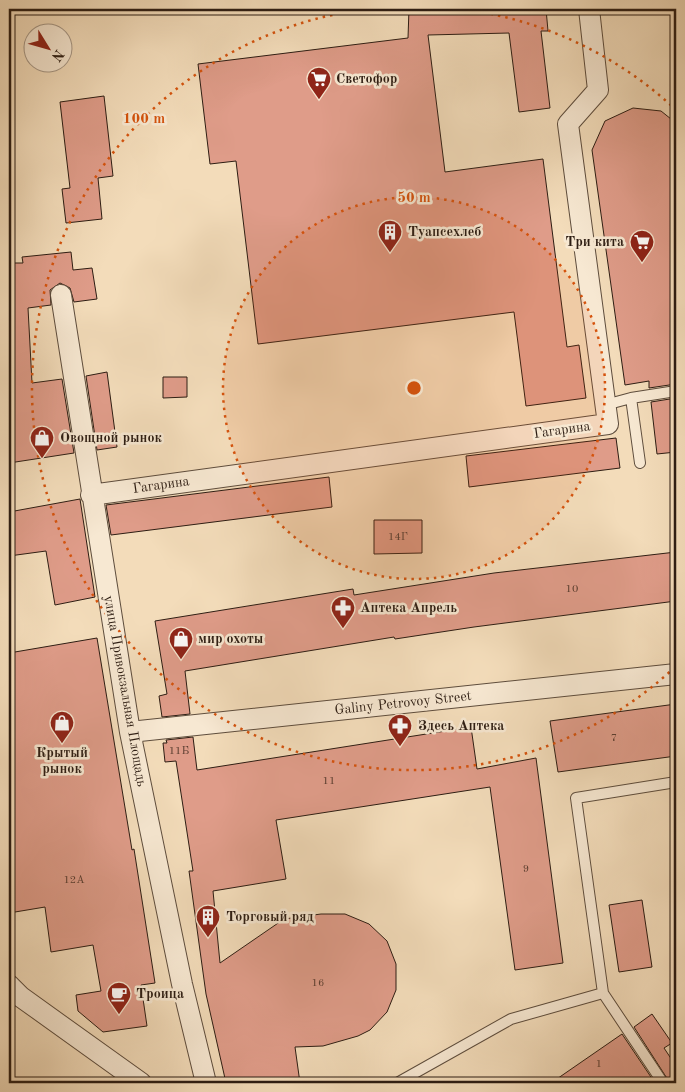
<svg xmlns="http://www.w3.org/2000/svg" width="685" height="1092" font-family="'Old Standard TT',serif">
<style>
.building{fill:#df9c89;stroke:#2d1d13}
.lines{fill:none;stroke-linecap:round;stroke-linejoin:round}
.lane-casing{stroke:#5e4d3d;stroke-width:12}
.street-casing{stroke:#5e4d3d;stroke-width:22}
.lane{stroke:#f7e8d2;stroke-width:10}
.street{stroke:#f7e8d2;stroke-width:20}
.ring{fill:none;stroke:#d5530d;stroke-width:2.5;stroke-dasharray:2.5 5}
.labels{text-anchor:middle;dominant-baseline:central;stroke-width:5;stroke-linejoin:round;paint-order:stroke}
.number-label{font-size:11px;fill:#5a3d30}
.poi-label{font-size:14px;font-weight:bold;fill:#2d1d13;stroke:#f7e8d2;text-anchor:start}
.street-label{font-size:14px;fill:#2d1d13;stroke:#f7e8d2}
.centre{fill:#d5530d;stroke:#f7e8d2;stroke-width:2.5}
.ring-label{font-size:15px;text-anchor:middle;font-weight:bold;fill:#d5530d;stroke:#f7e8d2;stroke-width:5;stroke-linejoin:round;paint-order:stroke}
</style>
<rect width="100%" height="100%" fill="#f3dcba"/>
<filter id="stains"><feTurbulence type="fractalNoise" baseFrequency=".004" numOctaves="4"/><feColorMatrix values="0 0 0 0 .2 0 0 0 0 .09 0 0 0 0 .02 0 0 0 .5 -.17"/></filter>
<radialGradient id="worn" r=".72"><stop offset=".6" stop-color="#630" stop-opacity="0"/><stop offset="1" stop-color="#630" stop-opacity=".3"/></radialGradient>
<path class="building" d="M409 9H546L548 31H541L550 108 519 112 509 33 428 35 445 172 543 159 567 347 579 345 586 398 526 406 514 312 258 344 236 161 210 164 198 64 408 38Z
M104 96 113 176 98 178 102 219 66 223 62 189 70 188 60 102Z
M633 108 661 111 676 123V384L649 388V381L625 385 592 150 605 121Z
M71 252 73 270 92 268 97 299 74 302 70 288 60 283 50 290 51 305 28 308 32 383 62 379 74 453 9 463V263H23L22 257Z
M107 372 117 447 97 450 86 376Z
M163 377H187V397L163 398Z
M676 398V452L657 454 651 402Z
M616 438 620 468 469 487 466 456Z
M329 477 332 507 111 535 106 505Z
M80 499 95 597 55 605 46 551 9 556V512Z
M374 520H422V553L374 554Z
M676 552V601L474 627 395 639 394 637 185 671 190 714 162 717 159 696 167 694 155 621 353 589 354 595 494 573Z
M97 638 132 850 134 849 155 983 141 985 147 1026 103 1032 78 1011 76 995 101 991 93 945 51 952 45 907 9 913V653Z
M676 704V756L558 772 550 721Z
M471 727 477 769 536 758 563 963 515 970 490 787 276 820 286 879 213 891 220 963 284 919 321 914H345L369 924 387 941 396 964V990L387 1012 370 1030 358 1036 323 1046 295 1047 300 1083H226L206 994 189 871H193L176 761 165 762 163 743H167L166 740 193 737 197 770Z
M642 900 652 967 619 972 609 905Z
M652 1014 672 1043 664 1048 676 1066V1083H670L634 1027Z
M622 1034 655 1083H551Z"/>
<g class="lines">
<defs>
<path id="lane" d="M631 398 640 463
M605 405 631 398 676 391
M603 993 663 1083
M397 1083 511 1019 603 993 576 798 676 782"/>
<path id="street" d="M61 295 130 732 182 984 206 1083
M91 495 608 424 568 124 598 90 589 9
M130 732 676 674
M9 985 21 997 141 1083"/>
</defs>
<use href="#lane" class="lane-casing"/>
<use href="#street" class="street-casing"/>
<use href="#lane" class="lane"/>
<use href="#street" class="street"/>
</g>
<circle cx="414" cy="388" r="191" fill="#d5530d" fill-opacity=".12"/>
<g class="ring">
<circle cx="414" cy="388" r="191"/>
<path d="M675 667A382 382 0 1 1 367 9M461 9A382 382 0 0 1 675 109"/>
</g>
<defs>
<symbol id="supermarket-pin" viewBox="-11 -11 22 30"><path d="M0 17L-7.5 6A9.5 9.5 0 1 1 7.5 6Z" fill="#8f2418" stroke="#f7e8d2"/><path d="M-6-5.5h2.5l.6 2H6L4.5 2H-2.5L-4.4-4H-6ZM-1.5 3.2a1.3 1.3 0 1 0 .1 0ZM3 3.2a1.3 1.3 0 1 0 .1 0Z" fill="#fff"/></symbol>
<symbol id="building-pin" viewBox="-11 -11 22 30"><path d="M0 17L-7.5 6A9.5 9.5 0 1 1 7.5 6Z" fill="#8f2418" stroke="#f7e8d2"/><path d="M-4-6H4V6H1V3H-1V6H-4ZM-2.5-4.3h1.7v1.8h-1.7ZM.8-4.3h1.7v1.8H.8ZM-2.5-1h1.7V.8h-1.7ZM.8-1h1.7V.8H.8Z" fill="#fff"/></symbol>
<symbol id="shop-pin" viewBox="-11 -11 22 30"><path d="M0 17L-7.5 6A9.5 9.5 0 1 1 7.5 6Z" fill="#8f2418" stroke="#f7e8d2"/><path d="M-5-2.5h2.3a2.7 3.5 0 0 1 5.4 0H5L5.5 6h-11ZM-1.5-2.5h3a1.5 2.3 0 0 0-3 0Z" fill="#fff"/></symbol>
<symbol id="pharmacy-pin" viewBox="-11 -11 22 30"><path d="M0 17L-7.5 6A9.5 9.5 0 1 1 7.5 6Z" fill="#8f2418" stroke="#f7e8d2"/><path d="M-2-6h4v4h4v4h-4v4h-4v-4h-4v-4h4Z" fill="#fff"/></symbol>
<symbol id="cafe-pin" viewBox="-11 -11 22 30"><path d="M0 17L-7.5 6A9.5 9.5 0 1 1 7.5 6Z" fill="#8f2418" stroke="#f7e8d2"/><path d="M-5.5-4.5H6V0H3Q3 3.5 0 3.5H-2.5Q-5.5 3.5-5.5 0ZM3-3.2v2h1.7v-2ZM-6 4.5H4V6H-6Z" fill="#fff"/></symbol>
</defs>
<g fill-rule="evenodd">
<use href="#supermarket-pin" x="305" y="65" width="28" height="38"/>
<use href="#building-pin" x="376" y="218" width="28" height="38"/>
<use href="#supermarket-pin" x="628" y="228" width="28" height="38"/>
<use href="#shop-pin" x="28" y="424" width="28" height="38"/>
<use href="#pharmacy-pin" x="329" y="594" width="28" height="38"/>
<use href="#shop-pin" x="167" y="625" width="28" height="38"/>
<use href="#shop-pin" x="48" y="709" width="28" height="38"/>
<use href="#pharmacy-pin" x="386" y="712" width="28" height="38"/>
<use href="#building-pin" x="194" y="903" width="28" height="38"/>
<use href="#cafe-pin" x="105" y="980" width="28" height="38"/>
</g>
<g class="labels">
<g class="number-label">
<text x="398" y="537">14Г</text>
<text x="572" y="589">10</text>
<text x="614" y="738">7</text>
<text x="179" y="751">11Б</text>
<text x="329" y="781">11</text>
<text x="526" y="869">9</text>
<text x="74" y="880">12А</text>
<text x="318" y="983">16</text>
<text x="599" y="1064">1</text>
</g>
<g class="poi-label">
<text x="336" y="79">Светофор</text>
<text x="408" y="232">Туапсехлеб</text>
<text x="624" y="242" text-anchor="end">Три кита</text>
<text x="60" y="438">Овощной рынок</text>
<text x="360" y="608">Аптека Апрель</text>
<text x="198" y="639">мир охоты</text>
<text x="418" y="726">Здесь Аптека</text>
<text x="62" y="753" text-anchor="middle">Крытый<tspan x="62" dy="16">рынок</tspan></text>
<text x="226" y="917">Торговый ряд</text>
<text x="136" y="994">Троица</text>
</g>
<g class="street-label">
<text transform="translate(562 430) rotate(-8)">Гагарина</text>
<text transform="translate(161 485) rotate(-8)">Гагарина</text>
<text transform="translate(125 691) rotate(80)">улица Привокзальная Площадь</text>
<text transform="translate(403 703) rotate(-6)">Galiny Petrovoy Street</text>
</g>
</g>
<circle cx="414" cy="388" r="8" class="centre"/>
<g class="ring-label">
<text x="144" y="123">100 m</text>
<text x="414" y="202">50 m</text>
</g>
<rect width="685" height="1092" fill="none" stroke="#f3dcba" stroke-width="30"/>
<rect x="10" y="10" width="665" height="1072" fill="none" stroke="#2d1d13" stroke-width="2.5"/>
<rect x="15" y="15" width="655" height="1062" fill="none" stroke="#2d1d13"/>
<g transform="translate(48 48) rotate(127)"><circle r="24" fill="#f7e8d2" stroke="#a69786"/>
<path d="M0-4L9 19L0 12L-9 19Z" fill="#8f2418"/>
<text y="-8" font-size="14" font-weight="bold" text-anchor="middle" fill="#2d1d13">N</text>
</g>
<rect width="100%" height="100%" filter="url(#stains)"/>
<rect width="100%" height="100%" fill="url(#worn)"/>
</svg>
